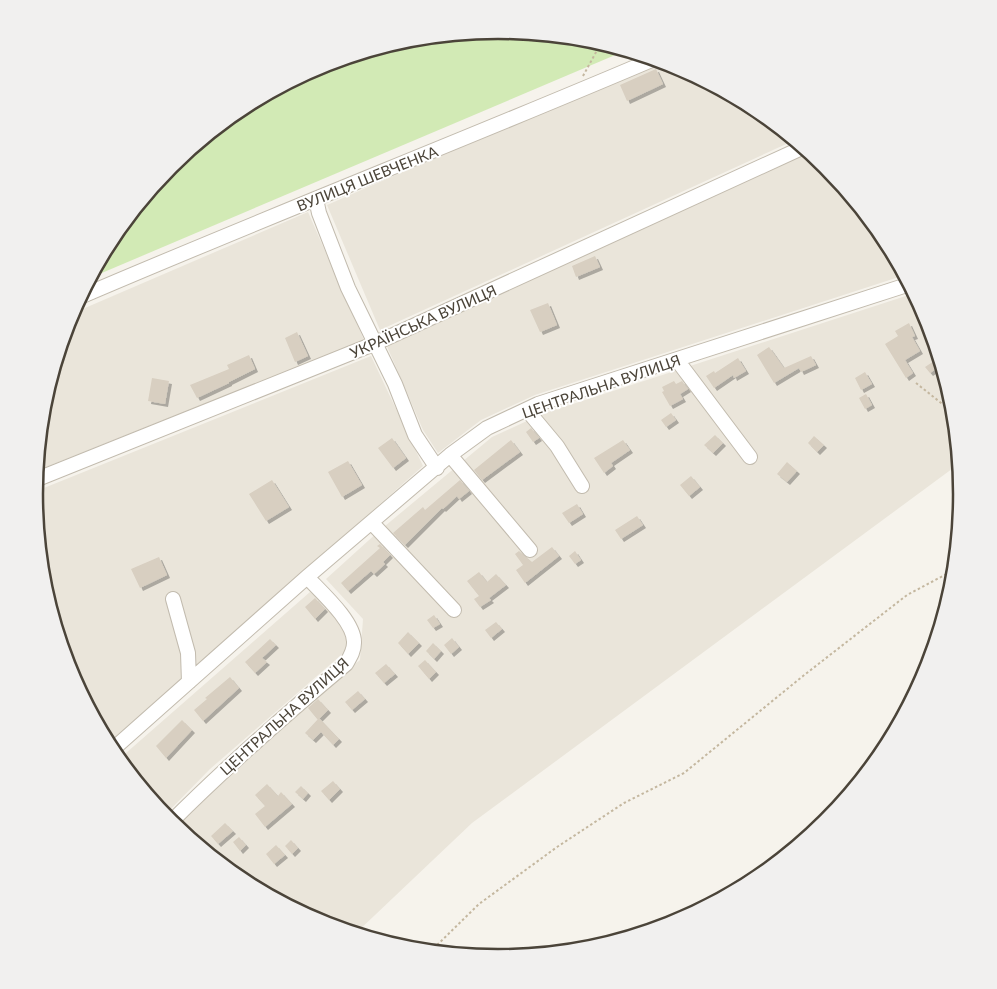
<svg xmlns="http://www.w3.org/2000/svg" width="997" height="989" font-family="Lato,sans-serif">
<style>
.residential{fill:#eae5da}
.green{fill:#d2eab5}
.building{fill:#d8cfc1;filter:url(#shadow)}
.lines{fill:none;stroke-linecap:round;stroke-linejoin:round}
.minor-casing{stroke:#c2bbae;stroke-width:16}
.path{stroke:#c4b79f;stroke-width:2;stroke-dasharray:2.5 2.5;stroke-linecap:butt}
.minor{stroke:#fff;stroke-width:14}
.labels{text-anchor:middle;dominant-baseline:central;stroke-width:4;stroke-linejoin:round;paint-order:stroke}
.street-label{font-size:15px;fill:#4b4439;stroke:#fff}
.rim{fill:none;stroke:#4b4439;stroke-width:2.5}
</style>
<defs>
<filter id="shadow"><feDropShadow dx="3" dy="3" stdDeviation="0" flood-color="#0004"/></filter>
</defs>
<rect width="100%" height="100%" fill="#f6f3ec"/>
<path class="residential" d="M659 60 677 65 757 108 795 140 380 330 327 205Z
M810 152 827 166 885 237 905 275 535 395 481 420 438 453 423 430 386 344Z
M308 212 364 340 36 471 43 404 71 314Z
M915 293 928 317 954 404 960 463 472 823 355 934 320 924 240 881 175 827 299 709 360 660 363 619 326 579 379 531 492 437 542 414Z
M371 356 423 466 108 745 69 672 43 585 34 492Z
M310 592 322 601 345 628 348 649 210 769 164 816 118 760Z"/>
<path class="green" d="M498 30 589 39 627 50 90 278 112 236 170 166 241 108 321 65 408 39Z"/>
<path class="building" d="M656 69 663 84 627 101 620 85Z
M595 256 600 267 576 277 572 266Z
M548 303 557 325 540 332 530 310Z
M909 323 915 336 912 337 920 351 905 360 913 373 906 378 885 344 898 336 895 331Z
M297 332 308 356 295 362 285 338Z
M769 347 784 368 811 356 816 365 801 372 799 368 774 383 757 355Z
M249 355 255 369 229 382V383L197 398 190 385 229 369 227 365Z
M940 357 942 365 930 373 925 367Z
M738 358 746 371 734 378 733 375 714 388 706 376 714 371 715 373Z
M865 372 872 384 861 390 855 378Z
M152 378 169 381 165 404 148 401Z
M674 381 676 384 682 381 688 389 680 394 683 399 670 406 662 392 664 391 662 387Z
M866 394 872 405 865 409 859 398Z
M671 413 676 420 666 427 661 420Z
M531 428 539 438 533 442 526 432Z
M715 435 723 443 713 453 704 445Z
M814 436 824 445 817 452 808 443Z
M392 438 406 458 393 468 378 448Z
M511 440 520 452 482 480 474 470Z
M623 440 630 450 611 463 613 466 604 473 594 458Z
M348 461 362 485 342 497 328 472Z
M787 462 797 471 787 482 777 474Z
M691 476 700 487 689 496 680 485Z
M272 480 289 507 266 521 249 494Z
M460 480 469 491 459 499 457 496 443 509 442 508 405 545 393 533 423 507 425 510Z
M577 504 583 514 569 523 562 513Z
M637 516 643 525 621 539 615 530Z
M380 544 390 555 383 562 385 564 374 574 371 571 348 591 341 583 380 548 377 546Z
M552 547 559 556 525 583 516 570 523 565 515 554 519 551 532 562Z
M575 551 581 560 575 564 569 556Z
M159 557 167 575 140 588 131 569Z
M479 572 487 582 496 574 506 585 489 598 491 600 480 607 474 599 479 596 467 581Z
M315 598 325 609 315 619 305 607Z
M434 615 440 624 433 628 427 620Z
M496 622 502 629 491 638 485 630Z
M408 632 419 643 408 654 398 643Z
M452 638 459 647 451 654 444 645Z
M270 639 276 645 262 658 267 662 255 673 245 662Z
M433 643 441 651 434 659 426 651Z
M425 660 436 672 429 679 418 666Z
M386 664 395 674 384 683 375 673Z
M230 677 239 688 203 721 194 710 207 699 205 698Z
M358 691 365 699 352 710 345 702Z
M318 699 328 710 318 720 308 708Z
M319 718 339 739 333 745 321 732 313 740 305 733Z
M182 720 192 730 166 758 156 746Z
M333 781 340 789 329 800 321 791Z
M267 784 278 796 281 792 292 804 265 827 255 814 265 806 255 795Z
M301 786 308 793 303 799 295 792Z
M225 823 233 831 218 844 211 836Z
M239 837 246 845 240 851 233 842Z
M291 840 298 848 292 854 285 846Z
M276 845 285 855 274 864 266 854Z"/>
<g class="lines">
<defs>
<path id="minor" d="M316 199 319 213 348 288 395 384 415 435 437 468
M80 297C271 215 464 140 654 59
M677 360 750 457
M527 410 557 446 582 486
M450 455 530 550
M35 480 376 343 804 147
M372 523 454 610
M173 599 188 653 189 682
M111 751 307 577 450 455 487 428 538 404 910 284
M170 823C226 767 285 715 346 664 350 657 354 651 354 643 355 622 321 592 307 577"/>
</defs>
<use href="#minor" class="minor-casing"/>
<path class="path" d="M583 76 601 43
M916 383 955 414
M430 952 479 904 557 847 624 803 684 773 803 676 907 595 956 569"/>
<use href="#minor" class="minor"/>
</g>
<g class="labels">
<g class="street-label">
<text transform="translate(367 178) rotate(-22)">ВУЛИЦЯ ШЕВЧЕНКА</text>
<text transform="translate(423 321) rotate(-24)">УКРАЇНСЬКА ВУЛИЦЯ</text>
<text transform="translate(601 386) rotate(-19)">ЦЕНТРАЛЬНА ВУЛИЦЯ</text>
<text transform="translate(284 716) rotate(-42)">ЦЕНТРАЛЬНА ВУЛИЦЯ</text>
</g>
</g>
<path d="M0 0H997V989H0ZM43 494a455 455 0 1 1 910 0a455 455 0 1 1-910 0Z" fill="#f1f0ef" fill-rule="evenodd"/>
<path class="rim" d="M43 494a455 455 0 1 1 910 0a455 455 0 1 1-910 0Z"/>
</svg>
